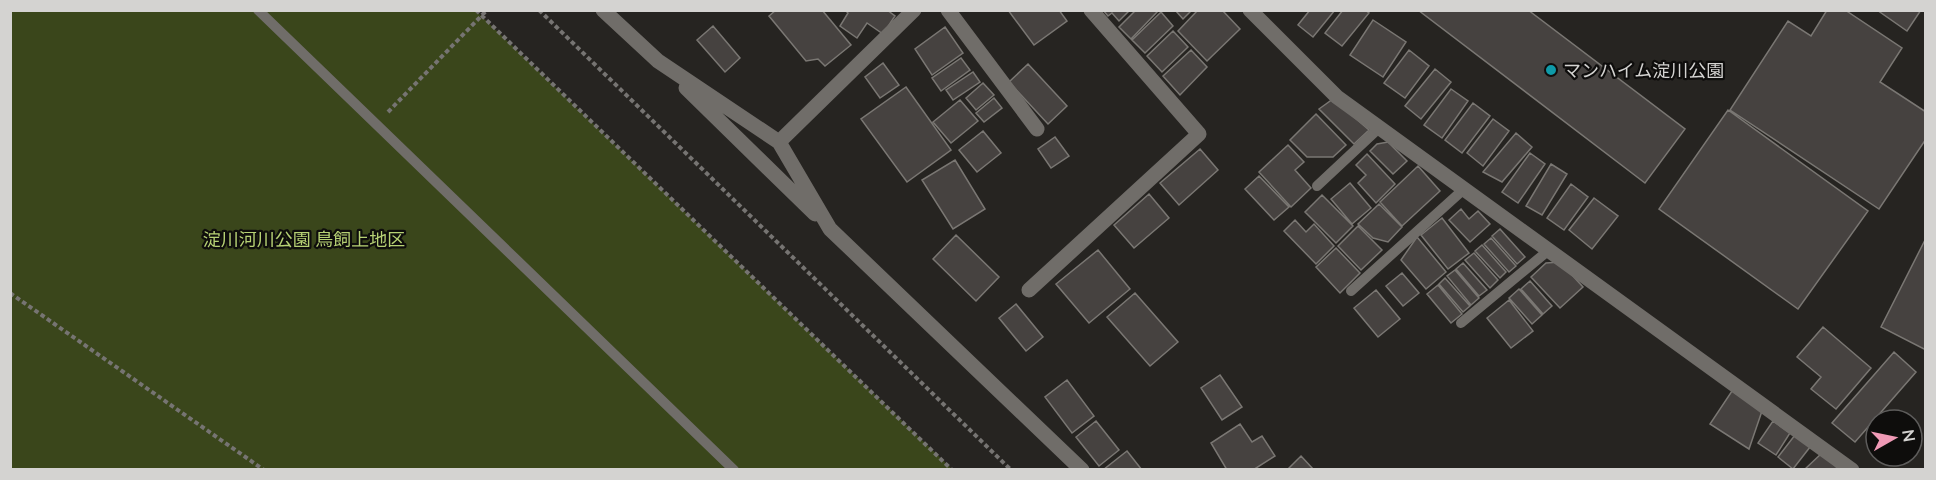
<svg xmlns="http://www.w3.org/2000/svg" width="1936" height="480" font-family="Lato,'Noto Sans JP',sans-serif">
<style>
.green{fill:#3a461b}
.building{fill:#464240;stroke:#7a7773;stroke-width:1.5}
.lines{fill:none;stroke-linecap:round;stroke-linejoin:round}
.path{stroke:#767472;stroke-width:4;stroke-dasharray:4.5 3;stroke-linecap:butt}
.service{stroke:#706d69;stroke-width:10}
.minor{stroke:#706d69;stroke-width:15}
.culture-dot{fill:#0f9aa8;stroke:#0e0d0c;stroke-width:2}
.labels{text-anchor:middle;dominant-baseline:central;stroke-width:4.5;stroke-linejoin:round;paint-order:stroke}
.poi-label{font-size:18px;fill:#d4d3d1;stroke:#0e0d0c;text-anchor:start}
.park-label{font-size:18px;fill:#b6d174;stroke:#0e0d0c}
</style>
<rect width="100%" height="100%" fill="#262421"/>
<path class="green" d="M10 11H476L952 469H11Z"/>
<path class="building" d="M776 10H822L851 45 825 66 818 59 806 61 769 16Z
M845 10H887L895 16 883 34 867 23 857 38 840 26 848 13Z
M1008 10H1059L1067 21 1034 45Z
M1103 10H1130L1119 21 1112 13 1108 16Z
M1136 10H1159L1131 39 1119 27Z
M1175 10H1192L1183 19Z
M1198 10H1222L1240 29 1207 61 1178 31Z
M1310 10H1335L1313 37 1298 25Z
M1343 10H1365L1369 13 1342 46 1325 33Z
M1418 10H1528L1685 129 1645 183Z
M1827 10H1845L1902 48 1880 82 1926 112V139L1879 209 1730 110 1788 21 1811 36Z
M1877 10H1921L1907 31Z
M1161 12 1173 26 1145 53 1132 40Z
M1373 20 1406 42 1383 77 1350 55Z
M713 26 740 58 725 72 697 40Z
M945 27 963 53 932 75 915 49Z
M1173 31 1188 47 1162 72 1147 56Z
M1191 50 1207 67 1180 95 1163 76Z
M1409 50 1429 66 1405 98 1384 83Z
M961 58 970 70 941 91 932 78Z
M883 63 899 85 880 98 865 77Z
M1028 64 1067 106 1048 124 1009 82Z
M1435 69 1451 82 1421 119 1405 106Z
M973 72 980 82 953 100 946 90Z
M983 83 994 95 976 110 966 98Z
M906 87 951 150 907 182 861 119Z
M1451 89 1468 101 1442 138 1424 125Z
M994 98 1002 108 984 122 976 113Z
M1333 99 1369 130 1354 144 1319 109Z
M960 100 978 121 951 143 933 122Z
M1473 103 1490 116 1462 153 1445 140Z
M1728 110 1868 211 1798 309 1659 209Z
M1316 114 1346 145 1333 157H1307L1290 140Z
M1493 119 1509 131 1483 166 1467 153Z
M983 131 1001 153 977 172 959 150Z
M1516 133 1532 147 1502 182 1483 172Z
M1055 137 1069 156 1051 168 1038 149Z
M1388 142 1407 161 1393 174 1370 151 1377 144Z
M1288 145 1304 162 1295 170 1311 188 1291 207 1259 172Z
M1200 149 1218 170 1179 205 1160 183Z
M1530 153 1545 164 1518 203 1502 192Z
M1367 154 1395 184 1376 203 1358 183 1366 175 1356 165Z
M955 160 985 209 953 229 922 180Z
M1551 164 1567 174 1542 215 1526 206Z
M1418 166 1440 191 1402 226 1380 202Z
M1259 176 1289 207 1274 220 1245 189Z
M1350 183 1371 208 1352 224 1331 199Z
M1571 184 1588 197 1564 230 1547 218Z
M1149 194 1169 218 1134 248 1114 225Z
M1322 195 1353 226 1336 243 1305 212Z
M1594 198 1618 216 1592 249 1569 230Z
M1379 204 1402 227 1388 242 1373 238 1358 224Z
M1461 209 1469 219 1478 211 1490 224 1470 242 1449 220Z
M1442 218 1469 253 1448 269 1421 235Z
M1295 220 1306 232 1314 224 1334 246 1316 264 1284 231Z
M1358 226 1382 250 1361 270 1338 246Z
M1500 229 1525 257 1517 264 1492 236Z
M956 235 999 277 976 301 933 259Z
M1417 237 1446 272 1426 289 1401 260Z
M1491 238 1516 266 1509 272 1484 244Z
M1926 238V350L1881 327Z
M1482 245 1506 272 1500 278 1475 251Z
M1336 248 1360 273 1340 293 1316 267Z
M1098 250 1130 289 1089 323 1056 284Z
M1474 253 1498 280 1490 288 1465 260Z
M1560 262 1583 287 1560 308 1531 277 1546 263Z
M1463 263 1487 290 1479 296 1456 269Z
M1455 270 1479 298 1471 305 1447 276Z
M1402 273 1419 293 1403 306 1386 286Z
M1445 278 1470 306 1463 312 1439 284Z
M1530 281 1552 306 1543 314 1521 289Z
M1438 285 1462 314 1451 323 1427 294Z
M1519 289 1542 315 1532 324 1509 298Z
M1376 290 1400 319 1378 337 1354 308Z
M1135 293 1178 342 1150 366 1107 317Z
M1509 300 1533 331 1511 348 1487 318Z
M1016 304 1043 337 1026 351 999 318Z
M1823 327 1871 368 1836 409 1811 389 1821 377 1797 357Z
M1894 352 1916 372 1855 442 1832 423Z
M1220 375 1242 407 1222 420 1201 388Z
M1067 380 1094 416 1072 433 1045 397Z
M1732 391 1762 411 1749 449 1710 424Z
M1096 421 1119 450 1099 466 1076 437Z
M1773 421 1790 433 1776 455 1758 443Z
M1240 424 1252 442 1262 436 1275 456 1253 470H1227L1211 443Z
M1795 435 1810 447 1793 469 1778 457Z
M1127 451 1142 470H1103Z
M1823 452 1839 470H1804Z
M1301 456 1314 470H1287Z"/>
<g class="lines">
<path class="path" d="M476 10 952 470
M539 10 1011 470
M388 112 487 10
M10 293 264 470"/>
<path class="service" d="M258 10 734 470
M1317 186 1379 128
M1351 291 1464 189
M1461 323 1549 250"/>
<path class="minor" d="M603 10 658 61 779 142 830 229 1082 470
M948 10 1037 129
M1250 10 1337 97 1852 470
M686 88 815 214
M779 142 914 10
M1029 290 1199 134 1091 10"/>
</g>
<circle class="culture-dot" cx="1551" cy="70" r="6"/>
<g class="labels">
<g class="poi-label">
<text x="1563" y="70">マンハイム淀川公園</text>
</g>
<g class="park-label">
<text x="304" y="239">淀川河川公園 鳥飼上地区</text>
</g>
</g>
<rect width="1936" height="480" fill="none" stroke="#d4d3d1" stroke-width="24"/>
<g transform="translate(1894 438) rotate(81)"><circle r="28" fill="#0e0d0c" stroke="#5d5c5b" stroke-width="1.5"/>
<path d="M0-4.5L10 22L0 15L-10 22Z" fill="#f09ab6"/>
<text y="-9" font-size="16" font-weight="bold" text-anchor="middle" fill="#d4d3d1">N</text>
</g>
</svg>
